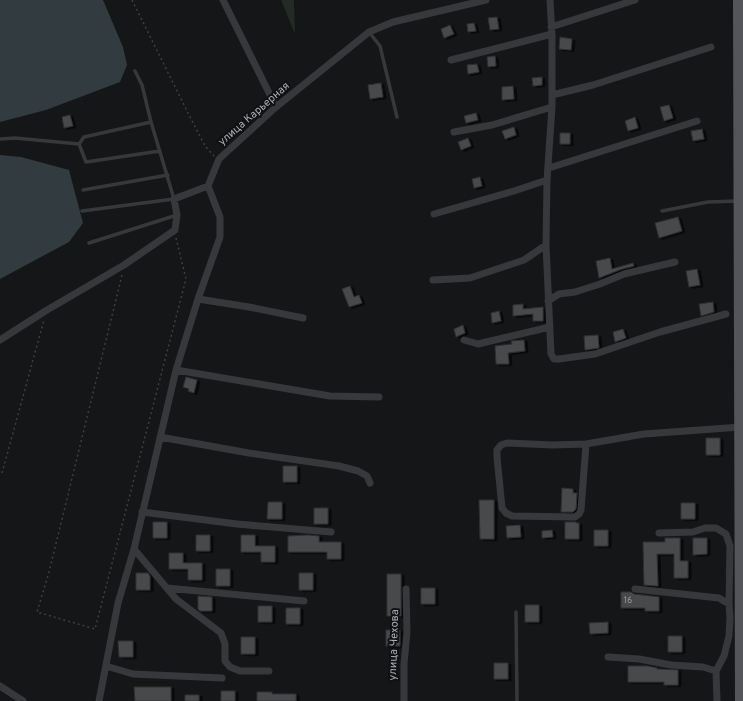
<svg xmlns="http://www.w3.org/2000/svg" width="743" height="701" font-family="Overpass,sans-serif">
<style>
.green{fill:#242b24}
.water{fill:#323b40}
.building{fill:#47494c;stroke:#303033;filter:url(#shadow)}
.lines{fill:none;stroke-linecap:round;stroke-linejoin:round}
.path{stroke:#3d3f42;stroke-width:1.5;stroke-dasharray:2 3;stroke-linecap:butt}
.lane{stroke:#37383b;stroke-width:3.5}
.street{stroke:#37383b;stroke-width:7}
.primary{stroke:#53555a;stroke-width:12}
.labels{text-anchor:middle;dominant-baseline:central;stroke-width:4;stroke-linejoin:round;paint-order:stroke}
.number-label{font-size:9px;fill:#90959b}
.street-label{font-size:11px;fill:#a9aeb5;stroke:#101112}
</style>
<defs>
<filter id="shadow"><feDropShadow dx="3" dy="1.5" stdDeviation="0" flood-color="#0009"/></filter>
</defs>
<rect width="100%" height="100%" fill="#151617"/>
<path class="green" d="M281 0H294L295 34Z"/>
<path class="water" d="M0 0H103L123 47 127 65 120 82 46 110 0 122Z
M0 155 21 157 69 170 83 223 69 242 0 279Z"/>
<path class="building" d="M497 17 499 29 490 30 488 18Z
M474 23 476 31 468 32 467 24Z
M450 25 454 34 444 38 441 29Z
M560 37 572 39 571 50 559 49Z
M495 56 496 66 488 67 487 57Z
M477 64 479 72 468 74 467 65Z
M542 77V85L533 86 532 78Z
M381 83 383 97 370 99 368 85Z
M513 86 514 99 502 100V87Z
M669 105 673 118 664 121 660 107Z
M476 113 478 120 466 123 464 116Z
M70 115 73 126 64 128 62 117Z
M635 117 638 128 628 131 625 121Z
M514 127 516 135 505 139 502 131Z
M702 129 704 139 693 141 691 131Z
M560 133H570V144H560Z
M468 138 471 146 461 150 458 142Z
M480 177 482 186 474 188 472 179Z
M678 217 682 231 659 238 655 223Z
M610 258 612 269 633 263 634 266 622 269 599 278 596 261Z
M697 269 700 285 689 287 686 271Z
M350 286 354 297 359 295 362 303 349 307 342 289Z
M713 302 714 312 701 316 699 304Z
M523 304V309L543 307V321H533V314L513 316V305Z
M499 311 501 321 492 323 491 313Z
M463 325 465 333 456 337 454 329Z
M623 329 626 338 615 342 613 332Z
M598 335 599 348 585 350 584 336Z
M524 340 525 351 508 353 509 364H496L495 346 512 344 511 341Z
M186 377 197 380 194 393 188 391 189 389 183 387Z
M706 438H720V455H706Z
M283 466H297V482H283Z
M562 488 573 489V493H577L576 509 573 512H561Z
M479 500H494V539H480Z
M268 502H282V519H267Z
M681 503H695V519H681Z
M314 508H328V524H314Z
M153 522H167V538H153Z
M565 522H576V523H579V539H565Z
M520 525 521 537 507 538 506 526Z
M552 530 553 537 542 538V531Z
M594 530H608V546H594Z
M196 535H210V551H196Z
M241 535H255V546H275V562H261V552H241Z
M308 535 319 536V542H341V559H327V552H288V536Z
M665 538H680V561H688V578H674V554H657L658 586 644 585 643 542H665Z
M693 538H707V554L693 555Z
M169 553H183V563H202V580H188V569H169Z
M216 569H230V586H216Z
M136 573H148L150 576V590H136Z
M299 573H313V590H299Z
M387 574H401V616H387Z
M421 588H435V604H421Z
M621 592H631L634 594 659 597V611H645V608H621Z
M198 596 212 597V611H200L198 609Z
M525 605H539V622H525Z
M258 606H272V622H258Z
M286 608H300V624H286Z
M608 622V633L590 634 589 623Z
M386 630H400V646H386Z
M668 636H682V652H668Z
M241 637H255V654H241Z
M118 641H133V657H119Z
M494 663H508V679H494Z
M628 666H647L657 668V669L678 670V685H664V682H628Z
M134 687H171V701H135Z
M221 691H235V701H221Z
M257 692H272V694H296V701H257Z
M185 695H199V701H185Z"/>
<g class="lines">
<path class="path" d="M132 0 189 115 205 146 214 156
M122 275 49 572 37 612 95 629 186 279 176 238
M2 473 44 320"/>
<path class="lane" d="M369 32 380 46 397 117
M0 139 15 138 79 144 86 162 160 151
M79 144 84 137 151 122
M83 190 168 175
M82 211 174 199 151 122 142 85 135 71
M662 211 708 202 737 201
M89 243 177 215
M516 612 517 701"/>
<path class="street" d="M223 0 276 107
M550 0 552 34V107L547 180 546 245 551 354 554 359H559L595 354 660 332 726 314
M551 27 635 0
M451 60 552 34
M552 95 593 85 711 47
M454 132 492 125 552 107
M549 168 697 121
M434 214 514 191 547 180
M433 280 470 278 524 260 546 245
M198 299 249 307 303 318
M548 301 559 294 575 292 600 284 624 274 675 262
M0 340 47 310 124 265 175 230 177 215 174 199 208 186 219 159 276 107 369 32 393 22 486 0
M464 340 478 344 550 327
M176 370 330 396 379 397
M160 437 249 453 339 466 358 471 367 476 370 483
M586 444 552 445 507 443 501 445 497 450V457L502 508 506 513 512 516 575 517 579 514 581 510 586 444 644 434 741 427
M142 512 237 524 331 532
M659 533 693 532 705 528H716L726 534 730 546 729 604 730 618 729 636 724 656 716 671 717 701
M134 549 176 599 221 633 225 644V661L230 667 240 671H269
M167 588 304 601
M635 589 719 598 729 604
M608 657 639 659 671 665 703 667 716 671
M106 666 133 674 222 678
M0 686 23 701
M99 701 118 603 134 549 176 370 198 299 220 237V217L208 186
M404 701V664L407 632 406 589"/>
<path class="primary" d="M739 0 741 701"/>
</g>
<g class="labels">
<g class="number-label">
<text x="628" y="600">16</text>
</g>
<g class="street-label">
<text transform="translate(254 114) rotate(-41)">улица Карьерная</text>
<text transform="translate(394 645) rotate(-88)">улица Чехова</text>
</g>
</g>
</svg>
